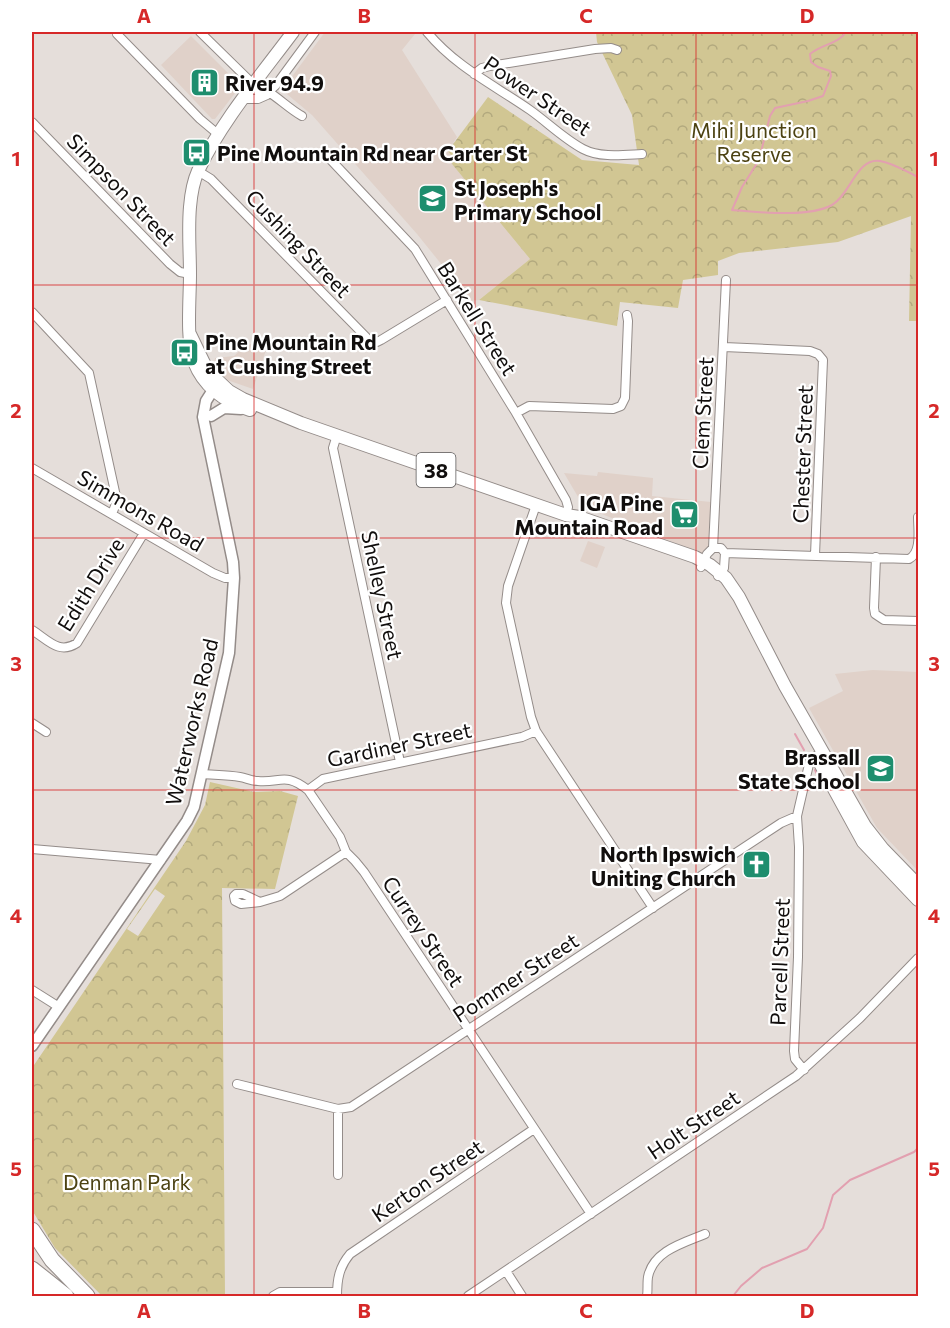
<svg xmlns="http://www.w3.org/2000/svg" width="950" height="1328" font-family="Commissioner,sans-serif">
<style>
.built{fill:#e0d1c9}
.forest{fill:url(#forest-crowns);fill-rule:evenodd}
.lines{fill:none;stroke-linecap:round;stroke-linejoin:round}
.stream{stroke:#e2a0b0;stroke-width:2}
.street-casing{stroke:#948c89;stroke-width:10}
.secondary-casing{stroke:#948c89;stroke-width:13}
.primary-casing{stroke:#948c89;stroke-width:14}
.highway-casing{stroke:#948c89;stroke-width:17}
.street{stroke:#fff;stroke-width:8}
.secondary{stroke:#fff;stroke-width:10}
.primary{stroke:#fff;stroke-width:12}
.highway{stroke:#fff;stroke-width:15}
.grid{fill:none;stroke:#d62828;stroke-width:1.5;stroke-opacity:0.55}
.labels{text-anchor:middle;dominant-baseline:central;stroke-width:4.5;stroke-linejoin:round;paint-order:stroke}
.shield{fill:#fff;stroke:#585656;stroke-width:1.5}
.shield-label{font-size:20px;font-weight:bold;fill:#110e0d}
.poi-label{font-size:21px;font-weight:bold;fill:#110e0d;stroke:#fff;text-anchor:start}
.street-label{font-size:21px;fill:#110e0d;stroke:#fff}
.park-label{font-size:21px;fill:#4c4212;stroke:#fff}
.neatline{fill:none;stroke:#d62828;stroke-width:2}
.grid-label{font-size:20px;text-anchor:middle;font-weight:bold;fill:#d62828}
</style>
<defs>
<pattern id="forest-crowns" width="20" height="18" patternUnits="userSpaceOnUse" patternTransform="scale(1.5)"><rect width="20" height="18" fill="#d1c693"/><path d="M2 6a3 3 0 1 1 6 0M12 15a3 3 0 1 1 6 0" fill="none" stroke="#b2a97e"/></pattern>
</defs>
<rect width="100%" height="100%" fill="#e5deda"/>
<path class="built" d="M325 32H412L415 34 402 50 457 137 448 151 453 158 452 164 530 259 479 300 471 301 417 234 312 115 282 90Z
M191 36 239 84V88L215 119H212L161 65Z
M248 343 266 350 253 389 227 380 214 364 215 358 234 356Z
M598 472 653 478 652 496 711 502 708 551 703 554 584 507 564 473 597 476Z
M588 541 605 547 597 568 580 561Z
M873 670 918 672V871L877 828 809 708 843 691 835 674Z"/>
<path class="forest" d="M596 32H918V321H909L911 216 838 242 739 253 718 261V275L683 280 678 308 620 302 617 326 479 300 530 259 452 164 453 158 448 151 488 97 582 160 639 165 632 115 597 42Z
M210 782 254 792 280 791 298 796 275 889 222 888 225 1296H102L55 1248 32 1210V1068L186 841 205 805ZM155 889 165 896 138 936 127 929Z"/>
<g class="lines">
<path class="stream" d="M846 32C838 44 822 44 810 54L811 62 818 67 830 71 831 76 823 96 808 101 775 108 770 116 759 160 742 187 732 210C759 212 808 218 832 205 850 195 857 157 880 161 893 163 907 172 918 177
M795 734 804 750
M815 770 822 784
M733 1296 741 1286 762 1268 807 1249 823 1228 833 1195 850 1180 914 1152 918 1148"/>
<defs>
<path id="street" d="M200 32 254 85 258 92 265 95 276 85 315 32
M427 32C456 67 494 85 530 110 547 122 564 139 583 149 600 158 623 155 642 154
M117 34 200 119 219 135
M474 74 482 68 490 66 595 49 611 48 617 50
M254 85C269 88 287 108 302 116
M244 99H258L267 95
M32 122 170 264 180 272 190 274
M329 158 415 249 516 413 566 500 568 507 566 515
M198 171 211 179 369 340 377 342 381 340 447 300
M32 312 89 373 117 501 112 514
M724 347 810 351 818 354 823 360 815 555
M516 413 529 406 613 409 621 406 625 398 628 321 627 315
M337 435 333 448 400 762
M32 468 213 573 225 578H234
M536 505 508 586 506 603 531 717 536 731 653 908
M713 548 726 280
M725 553 909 559C922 552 918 530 918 517
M876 557 874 608 875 614 884 620 918 621
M701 567 707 554 713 548H721L725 553
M718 576 724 568 725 553
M32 630C48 640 59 655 77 643L144 533
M32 723 46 732
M202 774C215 775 228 775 240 777 246 778 252 781 258 781 281 783 285 772 308 790L323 779 522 737 536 731
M308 790 340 837 346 852 355 861 364 872 591 1214
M32 849 161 860
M236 894H243L260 902 241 904 235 901 234 896Z
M260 902 280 896 346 852
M32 990 59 1007
M804 1070 795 1059 794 1051 798 957 799 847 797 816 810 760 819 754
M237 1084 338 1109 351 1107 781 823 797 816
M338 1175V1109
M506 1271 522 1296
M273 1296 280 1292H337
M337 1296C337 1280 339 1267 350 1254L534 1129
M468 1296 796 1076 860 1018 918 958
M647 1296C648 1290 647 1283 648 1277 653 1251 683 1243 705 1234"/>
<path id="secondary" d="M211 416 224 408 241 409
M32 1046 187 821 194 807 229 653 234 578 233 562 203 417 206 401 213 390"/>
<path id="primary" d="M190 334 205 365 213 376 229 391 243 399 301 423 566 515 579 517 695 557 710 565 726 578 739 597 785 686 865 826 883 849 918 885
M250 410C225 402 204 387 194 362 186 341 190 298 190 275 190 252 188 229 190 207 191 195 193 182 198 171 221 122 261 75 293 32
M817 758 863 842 918 900"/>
<path id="highway" d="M32 1230 52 1260 87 1296
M32 1269 66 1296
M32 1285 45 1296"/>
</defs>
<use href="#street" class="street-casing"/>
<use href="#secondary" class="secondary-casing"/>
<use href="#primary" class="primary-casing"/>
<use href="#highway" class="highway-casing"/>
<use href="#street" class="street"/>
<use href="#secondary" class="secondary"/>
<use href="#primary" class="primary"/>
<use href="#highway" class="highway"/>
</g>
<path class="grid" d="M254 32V1296M475 32V1296M696 32V1296M32 285H918M32 538H918M32 790H918M32 1043H918"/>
<defs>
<symbol id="building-square" viewBox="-11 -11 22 22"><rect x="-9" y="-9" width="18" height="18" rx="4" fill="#1e8e6e" stroke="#fff"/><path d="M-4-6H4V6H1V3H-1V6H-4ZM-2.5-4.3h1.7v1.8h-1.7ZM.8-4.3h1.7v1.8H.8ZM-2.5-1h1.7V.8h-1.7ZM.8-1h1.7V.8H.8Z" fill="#fff"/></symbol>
<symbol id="bus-square" viewBox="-11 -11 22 22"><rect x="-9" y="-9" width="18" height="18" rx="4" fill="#1e8e6e" stroke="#fff"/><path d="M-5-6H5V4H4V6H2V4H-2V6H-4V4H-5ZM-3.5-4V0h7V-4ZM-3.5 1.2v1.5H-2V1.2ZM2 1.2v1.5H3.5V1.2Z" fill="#fff"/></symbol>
<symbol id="school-square" viewBox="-11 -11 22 22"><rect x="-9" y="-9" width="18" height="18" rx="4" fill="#1e8e6e" stroke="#fff"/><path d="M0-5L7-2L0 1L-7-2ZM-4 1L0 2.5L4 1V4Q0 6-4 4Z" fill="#fff"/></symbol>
<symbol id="supermarket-square" viewBox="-11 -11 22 22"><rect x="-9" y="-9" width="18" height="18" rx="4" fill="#1e8e6e" stroke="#fff"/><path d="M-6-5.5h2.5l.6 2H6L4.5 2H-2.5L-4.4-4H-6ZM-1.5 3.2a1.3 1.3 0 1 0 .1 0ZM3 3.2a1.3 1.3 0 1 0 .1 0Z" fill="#fff"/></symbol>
<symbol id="church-square" viewBox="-11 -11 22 22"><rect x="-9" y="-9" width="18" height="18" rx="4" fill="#1e8e6e" stroke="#fff"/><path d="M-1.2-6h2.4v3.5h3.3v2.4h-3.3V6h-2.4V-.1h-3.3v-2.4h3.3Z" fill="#fff"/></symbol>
</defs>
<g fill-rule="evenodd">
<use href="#building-square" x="188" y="66" width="33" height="33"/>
<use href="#bus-square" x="180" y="136" width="33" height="33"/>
<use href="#school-square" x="416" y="182" width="33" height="33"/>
<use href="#bus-square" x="168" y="336" width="33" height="33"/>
<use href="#supermarket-square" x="668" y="498" width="33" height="33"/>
<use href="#school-square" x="864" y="752" width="33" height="33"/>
<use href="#church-square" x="740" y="848" width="33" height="33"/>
</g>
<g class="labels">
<rect class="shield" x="416.5" y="453" width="39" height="34" rx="4.5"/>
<g class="shield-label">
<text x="436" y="470">38</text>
</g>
<g class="poi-label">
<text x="225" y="82">River 94.9</text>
<text x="217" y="152">Pine Mountain Rd near Carter St</text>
<text x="454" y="187">St Joseph's<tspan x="454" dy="24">Primary School</tspan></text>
<text x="205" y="341">Pine Mountain Rd<tspan x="205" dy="24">at Cushing Street</tspan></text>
<text x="663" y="502" text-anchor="end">IGA Pine<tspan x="663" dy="24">Mountain Road</tspan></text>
<text x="860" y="756" text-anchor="end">Brassall<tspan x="860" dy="24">State School</tspan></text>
<text x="736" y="853" text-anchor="end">North Ipswich<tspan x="736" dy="24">Uniting Church</tspan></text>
</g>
<g class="street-label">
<text transform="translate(538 95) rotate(34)">Power Street</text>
<text transform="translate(122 189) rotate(46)">Simpson Street</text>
<text transform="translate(299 243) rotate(46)">Cushing Street</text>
<text transform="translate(478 318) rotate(58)">Barkell Street</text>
<text transform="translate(702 413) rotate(-87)">Clem Street</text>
<text transform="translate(802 454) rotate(-88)">Chester Street</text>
<text transform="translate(141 510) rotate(30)">Simmons Road</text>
<text transform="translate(90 584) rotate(-58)">Edith Drive</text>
<text transform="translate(383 595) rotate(78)">Shelley Street</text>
<text transform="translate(191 722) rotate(-77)">Waterworks Road</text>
<text transform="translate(399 744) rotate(-12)">Gardiner Street</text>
<text transform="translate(424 931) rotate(56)">Currey Street</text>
<text transform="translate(779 962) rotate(-88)">Parcell Street</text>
<text transform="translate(515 977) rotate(-33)">Pommer Street</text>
<text transform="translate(693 1124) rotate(-34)">Holt Street</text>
<text transform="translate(427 1180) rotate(-34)">Kerton Street</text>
</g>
<g class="park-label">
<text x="754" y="129">Mihi Junction<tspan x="754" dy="24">Reserve</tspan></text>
<text x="127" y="1181">Denman Park</text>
</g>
</g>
<rect width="950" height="1328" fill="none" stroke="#ffffff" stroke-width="66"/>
<rect x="33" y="33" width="884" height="1262" class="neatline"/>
<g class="grid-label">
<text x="144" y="23">A</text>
<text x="364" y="23">B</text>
<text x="586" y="23">C</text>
<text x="807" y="23">D</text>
<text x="16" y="166">1</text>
<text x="934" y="166">1</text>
<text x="16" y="418">2</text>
<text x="934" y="418">2</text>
<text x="16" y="671">3</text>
<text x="934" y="671">3</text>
<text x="16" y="923">4</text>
<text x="934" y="923">4</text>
<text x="16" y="1176">5</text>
<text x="934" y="1176">5</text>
<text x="144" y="1318">A</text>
<text x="364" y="1318">B</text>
<text x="586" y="1318">C</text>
<text x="807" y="1318">D</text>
</g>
</svg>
